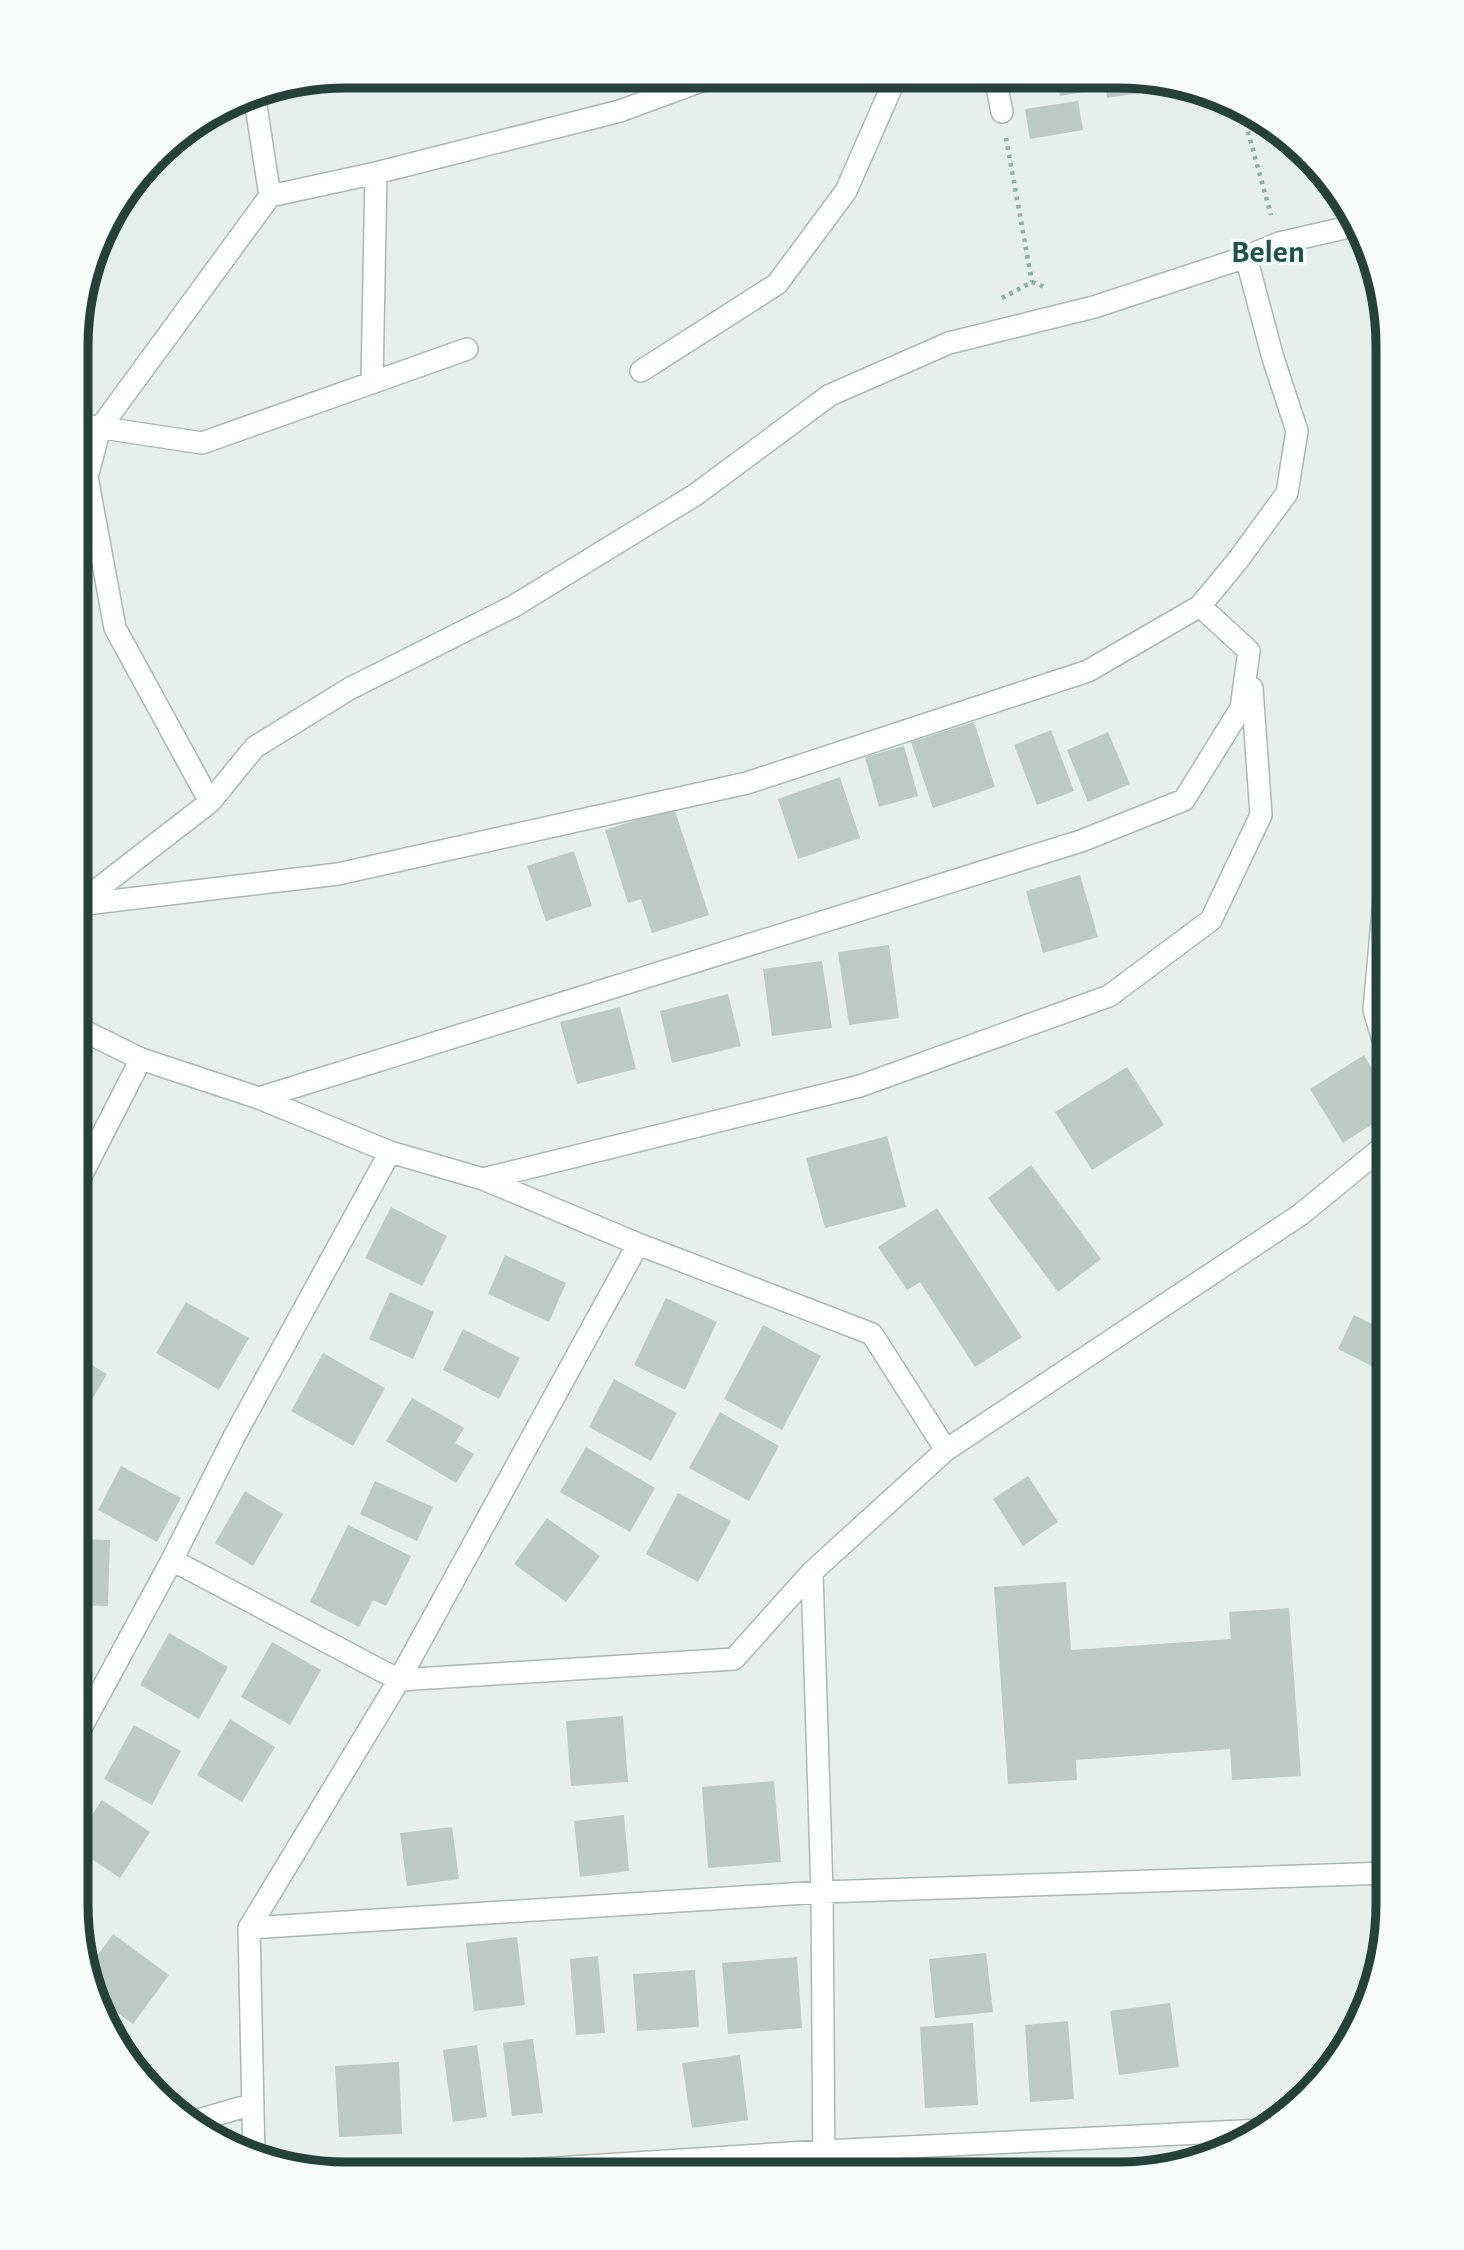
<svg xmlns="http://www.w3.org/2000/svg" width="1464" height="2250" font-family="'Alegreya Sans',sans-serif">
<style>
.building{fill:#bbcac4}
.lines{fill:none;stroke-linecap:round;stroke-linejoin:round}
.minor-casing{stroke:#a8b8b2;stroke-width:24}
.path{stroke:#86b3a5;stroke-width:4.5;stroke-dasharray:3.5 5;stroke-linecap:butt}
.minor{stroke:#fff;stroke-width:21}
.labels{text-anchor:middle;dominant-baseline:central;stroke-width:7;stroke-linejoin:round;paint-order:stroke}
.district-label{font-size:32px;font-weight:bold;fill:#1f5548;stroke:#f7fbf9}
.rim{fill:none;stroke:#24423a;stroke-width:9}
</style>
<rect width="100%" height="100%" fill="#e6efeb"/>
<path class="building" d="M1011 77H1050L1051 82 1014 89Z
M1056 77H1100L1102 89 1060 96Z
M1104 77 1145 78 1147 92 1107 98Z
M1078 101 1083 130 1030 139 1025 109Z
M974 722 995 787 933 808 911 742Z
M1051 730 1074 791 1037 805 1014 745Z
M1108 732 1130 784 1088 802 1067 750Z
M904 746 918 796 879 807 865 757Z
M840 777 860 838 798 859 778 799Z
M674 808 709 915 652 933 641 899 628 903 605 830Z
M574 851 592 906 546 921 527 866Z
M1080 875 1098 937 1043 953 1026 891Z
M889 945 899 1018 849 1025 838 952Z
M822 961 832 1028 772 1036 763 969Z
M728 994 741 1046 672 1063 660 1011Z
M620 1007 636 1069 577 1084 560 1022Z
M1364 1055 1388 1096V1114L1343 1143 1310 1089Z
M1127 1067 1164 1125 1092 1170 1055 1112Z
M887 1136 906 1207 825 1228 806 1158Z
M1031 1165 1101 1259 1058 1292 988 1198Z
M391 1207 447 1236 422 1286 365 1258Z
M937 1208 1022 1337 975 1367 920 1282 907 1290 878 1247Z
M505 1255 566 1283 549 1322 488 1294Z
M390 1292 434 1312 413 1359 369 1339Z
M1388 1297V1319L1382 1317Z
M666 1298 717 1322 685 1390 634 1365Z
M186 1302 249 1338 219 1390 156 1353Z
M1354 1315 1388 1332V1359L1382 1371 1338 1349Z
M763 1325 821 1356 782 1430 724 1399Z
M463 1329 520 1358 499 1399 443 1370Z
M323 1353 385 1388 353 1446 291 1411Z
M76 1356 107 1374 76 1427Z
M614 1379 677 1413 651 1461 589 1427Z
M412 1398 464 1428 455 1443 474 1454 456 1483 386 1441Z
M720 1412 779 1446 749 1501 689 1468Z
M586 1447 655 1488 630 1532 560 1492Z
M121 1466 181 1498 157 1542 98 1510Z
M1028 1476 1058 1522 1023 1546 993 1499Z
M375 1481 433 1507 417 1541 360 1514Z
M245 1491 283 1514 253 1566 215 1543Z
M678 1493 731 1521 698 1582 646 1554Z
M547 1518 600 1556 566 1602 514 1564Z
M348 1525 411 1556 386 1606 373 1600 359 1627 310 1602Z
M76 1539 110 1540 108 1606 76 1605Z
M1066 1582 1071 1650 1231 1639 1229 1612 1289 1608 1301 1776 1232 1780 1230 1749 1076 1760 1077 1780 1008 1784 994 1587Z
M169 1633 228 1667 199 1719 140 1685Z
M272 1642 321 1670 290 1725 241 1697Z
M623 1716 628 1782 571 1786 566 1721Z
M230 1719 275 1747 242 1802 197 1775Z
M134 1725 181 1751 152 1805 104 1779Z
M774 1781 781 1862 708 1868 702 1787Z
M102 1800 150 1832 120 1878 75 1848V1840Z
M624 1815 629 1871 580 1877 574 1821Z
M452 1827 459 1879 407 1886 400 1833Z
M113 1934 169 1975 133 2024 93 1995 88 1968Z
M517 1937 525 2005 474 2011 466 1943Z
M986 1953 993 2012 935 2018 929 1959Z
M598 1956 605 2033 576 2035 570 1959Z
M797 1957 802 2028 728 2034 722 1963Z
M695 1970 699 2027 637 2031 633 1974Z
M1170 2003 1179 2067 1119 2075 1110 2011Z
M1068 2021 1074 2099 1030 2102 1025 2025Z
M973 2023 978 2105 925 2108 920 2027Z
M533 2039 543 2113 512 2116 503 2043Z
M477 2045 487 2117 453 2122 443 2050Z
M740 2055 748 2120 692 2128 682 2063Z
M399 2062 402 2134 339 2137 335 2066Z"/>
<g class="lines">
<defs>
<path id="minor" d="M995 77 1002 112
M270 196 376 173 620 111 715 76
M641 371 777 284 846 191 896 77
M372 382 376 173
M77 424 202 443 467 349
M210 802 115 628 87 477 100 428 270 196 254 93
M77 905 338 874 747 783 1088 671 1200 606 1238 560 1287 493 1297 431 1273 358 1246 257
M77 905 210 802 255 747 349 689 514 606 695 495 830 395 949 343 1094 307 1246 257 1279 243 1358 225
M76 1027 141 1059 259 1098 390 1152 483 1179 638 1244 872 1334 946 1450
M1388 1056 1374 1010 1389 844
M259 1098 1081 841 1184 800 1241 708 1249 651 1200 606
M483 1179 860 1086 1109 996 1211 920 1261 815 1252 688
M76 1186 141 1059
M172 1560 399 1680 734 1659 812 1572 946 1450 1300 1215 1388 1143
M812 1572 822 1892 824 2174
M75 1739 172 1560 235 1435 390 1152
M249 1928 822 1892 1388 1873
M188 2123 253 2104
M254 2157 249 1928 399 1680 638 1244
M476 2173 823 2151 1263 2130"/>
</defs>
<use href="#minor" class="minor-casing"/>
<path class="path" d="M1241 107 1271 215
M1006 138 1032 282
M1032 282 1047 288
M1002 298 1032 282"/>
<use href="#minor" class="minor"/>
</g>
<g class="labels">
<g class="district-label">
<text x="1268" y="252">Belen</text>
</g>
</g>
<path d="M0 0H1464V2250H0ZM346 88H1118A258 258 0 0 1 1376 346V1904A258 258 0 0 1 1118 2162H346A258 258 0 0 1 88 1904V346A258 258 0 0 1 346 88Z" fill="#f7fbf9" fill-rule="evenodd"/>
<path class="rim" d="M346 88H1118A258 258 0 0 1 1376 346V1904A258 258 0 0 1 1118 2162H346A258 258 0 0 1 88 1904V346A258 258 0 0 1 346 88Z"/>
</svg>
